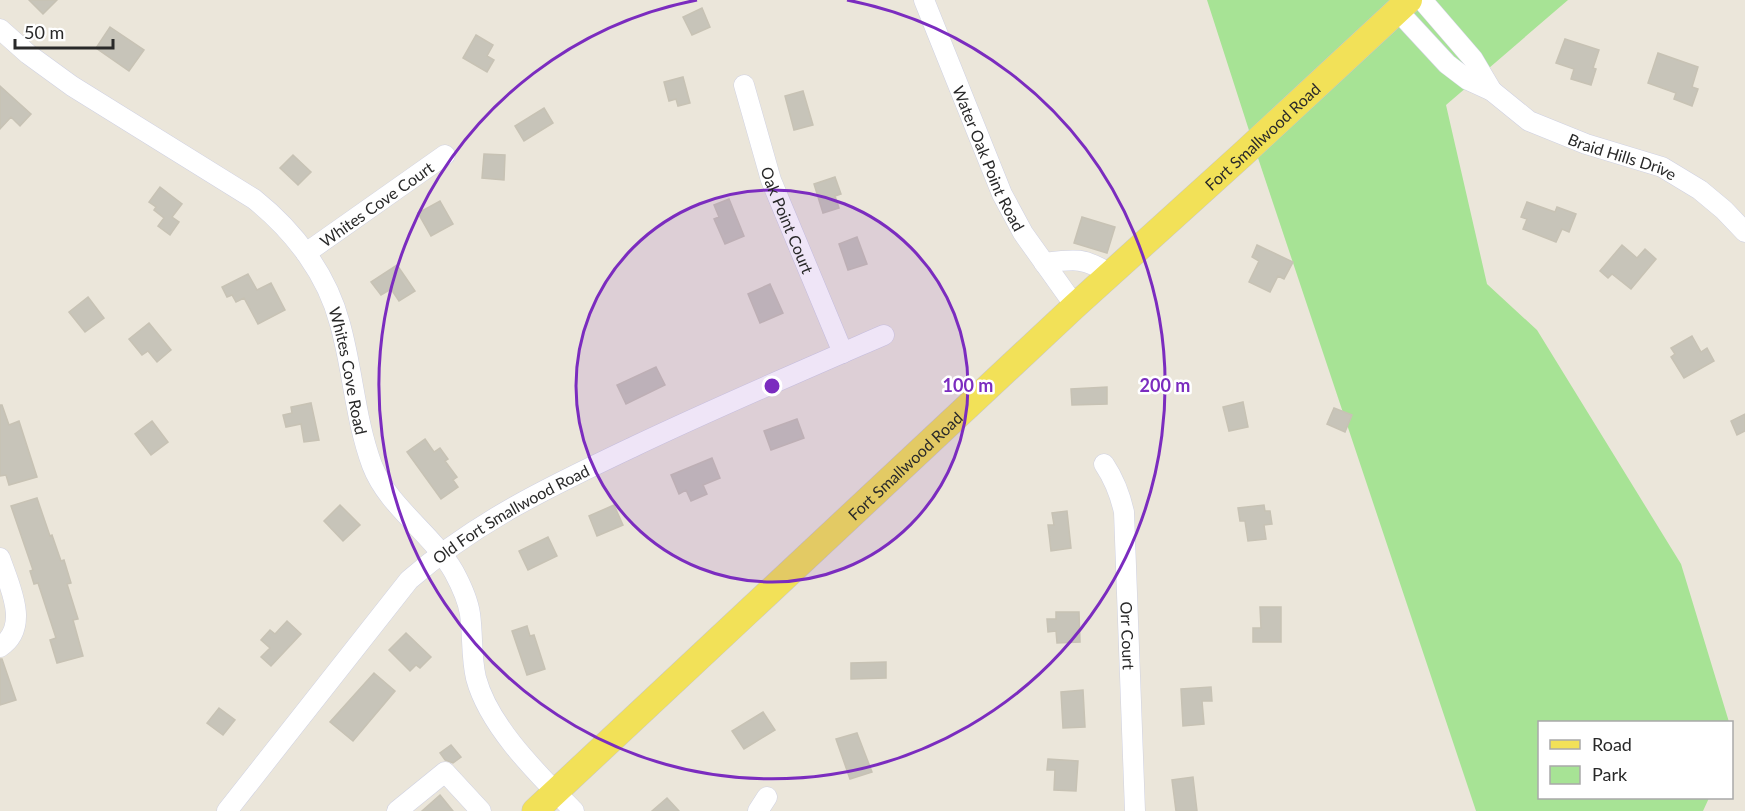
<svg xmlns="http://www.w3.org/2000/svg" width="1745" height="811" font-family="Lato,sans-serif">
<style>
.green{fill:#a7e395}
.building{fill:#c7c4b9;stroke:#c7c2b4;stroke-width:1.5}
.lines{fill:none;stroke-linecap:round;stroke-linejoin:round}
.minor-casing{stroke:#cfd1e2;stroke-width:21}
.major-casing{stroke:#c7c7c7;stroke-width:27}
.minor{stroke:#fff;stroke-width:20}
.major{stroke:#f2e158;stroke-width:26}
.ring{fill:none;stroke:#7b2cbf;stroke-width:3}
.labels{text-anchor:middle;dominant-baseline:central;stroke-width:5;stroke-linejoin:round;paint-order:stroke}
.street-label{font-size:16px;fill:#292929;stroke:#fff}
.centre{fill:#7b2cbf;stroke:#fff;stroke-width:3}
.ring-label{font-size:18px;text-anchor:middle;font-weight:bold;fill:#7b2cbf;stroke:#fff;stroke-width:5;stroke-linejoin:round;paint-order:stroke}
</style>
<rect width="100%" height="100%" fill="#ebe6da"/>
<path class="green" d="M1207 0H1568L1446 105 1487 284 1537 330 1681 564 1729 722H1540V798H1709L1703 811H1476L1255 149Z"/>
<path class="building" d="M29 0H57L43 14Z
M702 8 710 27 692 35 683 17Z
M110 27 144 50 129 71 96 48Z
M476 35 493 45 487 56 494 60 487 72 463 58Z
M1565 39 1599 50 1593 68 1596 69 1591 85 1571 79 1574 69 1556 63Z
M1658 53 1698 67 1692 87 1698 89 1692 106 1674 99 1676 93 1648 83Z
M683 77 690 103 678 106 676 99 669 101 664 82Z
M0 86 31 114 20 126 11 117 0 129Z
M803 91 813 125 794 130 785 96Z
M544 108 553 123 524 141 515 126Z
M484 154 505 155 504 180 482 178Z
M293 155 311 172 298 185 280 168Z
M835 177 841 194 835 196 839 208 823 213 814 184Z
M160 187 182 204 172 217 179 222 170 235 158 226 164 218 154 210 156 207 149 202Z
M729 199 744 236 725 244 714 219 719 217 714 205Z
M440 201 453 224 431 236 418 213Z
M1527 202 1555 212 1557 207 1576 214 1569 232 1562 229 1556 242 1523 229 1527 219 1521 217Z
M1082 217 1115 227 1107 253 1074 243Z
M857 237 867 264 848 270 839 244Z
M1257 245 1293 262 1284 279 1278 276 1270 292 1249 282 1259 261 1252 257Z
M1622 245 1637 258 1645 249 1656 259 1631 289 1612 274 1608 278 1600 271Z
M397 265 415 291 399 301 391 289 381 295 371 282Z
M248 274 257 290 271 283 285 310 258 324 244 298 236 302 232 295 227 297 222 287Z
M770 284 783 313 760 323 748 294Z
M88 297 104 318 85 332 69 312Z
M149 323 171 350 157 362 148 351 142 355 129 339Z
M1692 336 1701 352 1707 348 1714 361 1684 378 1671 357 1675 354 1671 348Z
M656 367 665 385 626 404 617 385Z
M1107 387V404L1072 405 1071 389Z
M1243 402 1248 427 1229 431 1223 407Z
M311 403 319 440 304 442 301 424 286 427 283 415 292 413 291 407Z
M0 405H2L9 425 19 421 37 477 9 485 6 475 0 476Z
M1334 408 1352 415 1345 432 1327 424Z
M1745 414V431L1737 435 1731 421Z
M797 419 804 438 771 450 764 431Z
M152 421 168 442 151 455 135 434Z
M425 439 434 452 440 448 448 459 445 461 457 477 453 480 458 487 441 499 407 452Z
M712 458 720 478 703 485 707 494 691 501 686 490 679 494 671 475Z
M37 498 50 536 52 535 61 561 64 560 71 583 67 584 78 619 73 620 83 656 57 663 50 640 56 638 38 583 34 584 30 571 33 570 11 506Z
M340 505 360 525 343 541 324 521Z
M614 505 623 525 597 536 589 516Z
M1264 505 1265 511H1270L1272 524 1264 525 1266 539 1248 541 1245 521H1240L1238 508Z
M1067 511 1071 548 1051 551 1048 525H1054L1052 513Z
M548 537 557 556 528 570 519 551Z
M1260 607H1281V642H1253V628H1261Z
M1056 612H1079L1080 642 1057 643 1056 631 1048 632 1047 619H1056Z
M287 621 301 634 271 666 261 657 270 648 261 640 270 630 275 634Z
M527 626 530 636 534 635 545 669 527 675 512 631Z
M406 633 431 657 420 668 416 665 410 671 389 650Z
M0 659H2L16 700 0 705Z
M886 662V678L851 679V663Z
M374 673 395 691 353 741 330 722Z
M1211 687 1212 701H1202L1204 724 1183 726 1181 689Z
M1083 690 1085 727 1063 728 1061 692Z
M219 708 235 720 223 735 207 723Z
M763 712 775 730 744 749 732 731Z
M857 733 872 772 850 779 836 739Z
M451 745 461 757 453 763 445 760 440 753Z
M1048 759 1078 761 1076 791 1054 790 1055 770H1047Z
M1193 777 1197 811H1176L1172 780Z
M440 795 453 811H422Z
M667 798 679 811H652Z"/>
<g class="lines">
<defs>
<g id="minor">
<path id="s1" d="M924 0 1002 194 1023 233 1075 306"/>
<path d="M1422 0 1473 59 1492 91"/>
<path id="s2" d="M1397 10 1447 64 1468 80 1492 91 1529 121 1586 144 1662 167 1700 190 1724 210 1745 232"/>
<path id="s3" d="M0 29 28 54 72 86 254 199C294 231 327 274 340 324 353 370 355 419 372 465 388 507 432 533 454 572 461 585 468 600 470 614 473 635 471 657 476 678 489 727 539 775 574 811"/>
<path id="s4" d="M744 85 771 180 843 353"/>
<path id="s5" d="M306 253 445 155"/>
<path d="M1044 263C1074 259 1084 257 1110 274"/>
<path id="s6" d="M1104 464C1114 479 1120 494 1124 512L1135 811"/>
<path d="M0 558C9 585 31 627 0 647"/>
<path id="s7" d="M227 811 409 580C478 520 553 485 635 446 717 407 801 371 884 335"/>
<path d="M397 811 445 772 481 811"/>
<path d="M758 811 767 797"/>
</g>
<g id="major">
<path id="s8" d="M535 811 1075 306 1243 154 1409 0"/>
</g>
</defs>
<use href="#minor" class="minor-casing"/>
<use href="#major" class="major-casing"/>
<use href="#minor" class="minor"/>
<use href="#major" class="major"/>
</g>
<circle cx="772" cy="386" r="196" fill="#7b2cbf" fill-opacity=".12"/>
<g class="ring">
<circle cx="772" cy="386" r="196"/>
<path d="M847 0A393 393 0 1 1 697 0"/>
</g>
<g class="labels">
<g class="street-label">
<text stroke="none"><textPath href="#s8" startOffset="992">Fort Smallwood Road</textPath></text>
<text stroke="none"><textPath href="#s2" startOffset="274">Braid Hills Drive</textPath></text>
<text stroke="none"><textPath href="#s1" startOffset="171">Water Oak Point Road</textPath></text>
<text stroke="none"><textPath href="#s5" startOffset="86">Whites Cove Court</textPath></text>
<text stroke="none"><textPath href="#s4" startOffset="142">Oak Point Court</textPath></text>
<text stroke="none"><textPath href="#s3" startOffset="508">Whites Cove Road</textPath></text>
<text stroke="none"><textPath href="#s8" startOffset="506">Fort Smallwood Road</textPath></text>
<text stroke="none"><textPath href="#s7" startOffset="416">Old Fort Smallwood Road</textPath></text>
<text stroke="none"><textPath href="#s6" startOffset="176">Orr Court</textPath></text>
</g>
</g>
<circle cx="772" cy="386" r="9" class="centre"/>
<g class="ring-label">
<text x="968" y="392">100 m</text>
<text x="1165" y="392">200 m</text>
</g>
<rect x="1538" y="721" width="195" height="78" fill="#ffffff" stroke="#a9a9a9" stroke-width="1.5"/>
<rect x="1550" y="740" width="30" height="9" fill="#f2e158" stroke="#a9a9a9" stroke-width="1.5"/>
<text x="1592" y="751" font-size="18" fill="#292929">Road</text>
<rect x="1550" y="766" width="30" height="18" fill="#a7e395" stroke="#a9a9a9" stroke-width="1.5"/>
<text x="1592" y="781" font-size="18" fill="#292929">Park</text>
<path d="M15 39v9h98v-9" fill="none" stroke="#292929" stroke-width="3"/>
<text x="24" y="39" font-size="18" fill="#292929" stroke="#ffffff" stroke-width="4.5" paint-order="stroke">50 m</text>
</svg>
